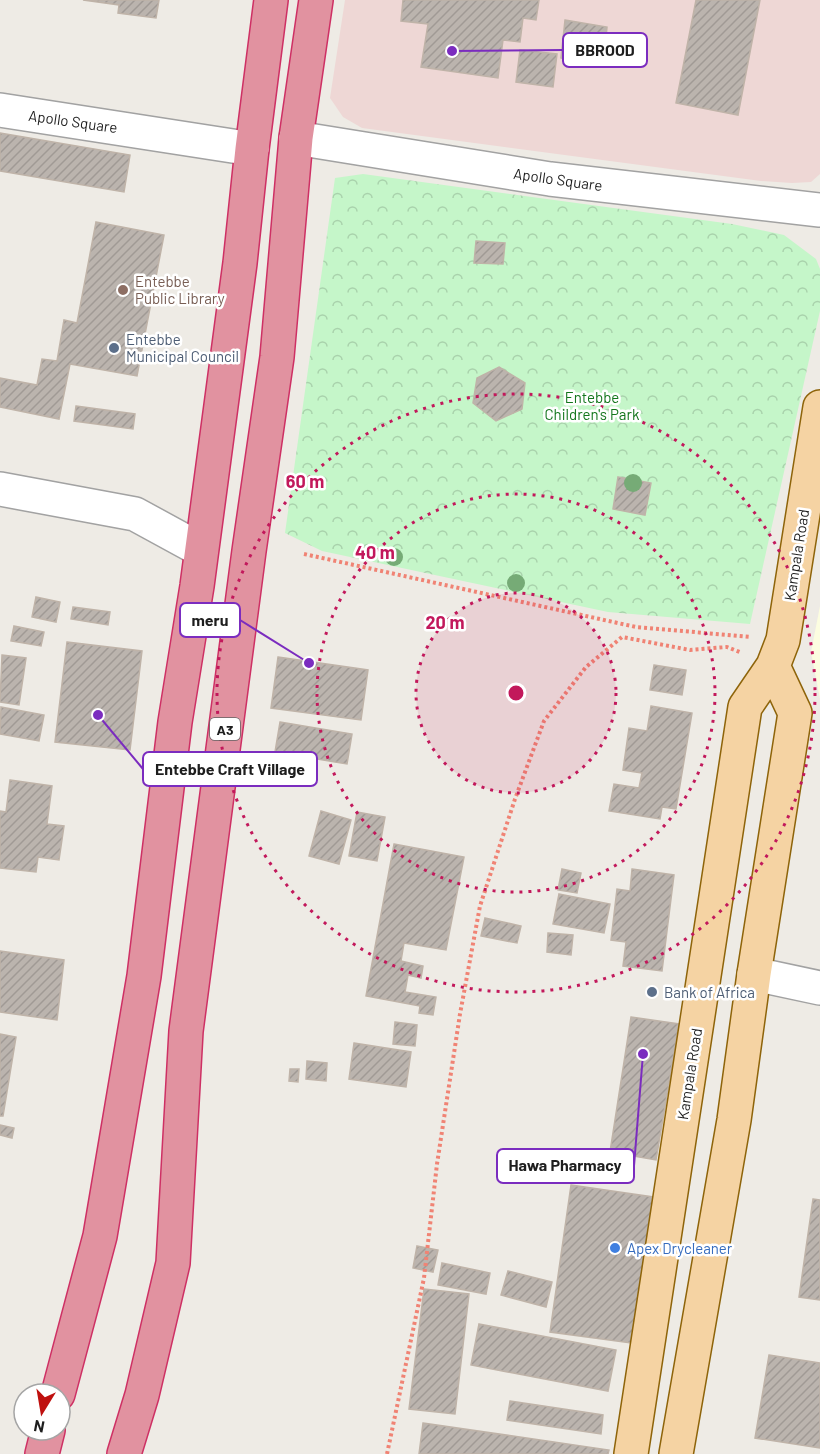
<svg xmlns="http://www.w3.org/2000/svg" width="820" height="1454" font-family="Barlow,sans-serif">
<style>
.commercial{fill:#eed7d5}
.education{fill:#fcfde0}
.park{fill:url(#park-crowns)}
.building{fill:url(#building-hatch);stroke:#bfb3a8;stroke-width:1.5}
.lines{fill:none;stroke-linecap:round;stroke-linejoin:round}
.minor-casing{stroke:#a2a2a2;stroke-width:36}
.major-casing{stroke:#8e640a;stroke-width:36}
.highway-casing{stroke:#ce3064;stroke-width:36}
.path{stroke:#f08374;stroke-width:4;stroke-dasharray:3 3;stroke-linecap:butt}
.minor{stroke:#fff;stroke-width:33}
.major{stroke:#f5d3a3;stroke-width:33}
.highway{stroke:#e192a0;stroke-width:33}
.tree{fill:#76ab76}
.ring{fill:none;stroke:#c2185b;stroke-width:3;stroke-dasharray:3 6}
.education-dot{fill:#8d6e63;stroke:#fff;stroke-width:2}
.service-dot{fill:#5c6f8a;stroke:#fff;stroke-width:2}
.shop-dot{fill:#3f7fe0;stroke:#fff;stroke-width:2}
.labels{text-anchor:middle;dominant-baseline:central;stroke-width:5;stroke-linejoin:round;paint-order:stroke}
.shield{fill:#fff;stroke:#626262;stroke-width:1.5}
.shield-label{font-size:14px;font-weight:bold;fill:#1e1e1e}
.street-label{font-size:15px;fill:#1e1e1e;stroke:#fff}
.education-label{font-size:15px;fill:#785e54;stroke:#fff;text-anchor:start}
.service-label{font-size:15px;fill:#4e5e75;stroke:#fff;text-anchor:start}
.park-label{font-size:15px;fill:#13761c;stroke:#fff}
.shop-label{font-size:15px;fill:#366cbe;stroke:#fff;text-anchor:start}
.centre{fill:#c2185b;stroke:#fff;stroke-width:3}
.ring-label{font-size:18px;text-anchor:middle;font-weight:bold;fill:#c2185b;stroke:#fff;stroke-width:5;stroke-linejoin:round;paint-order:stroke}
.leader{fill:none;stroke:#7b2cbf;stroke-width:2}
.callout-dot{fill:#7b2cbf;stroke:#fff;stroke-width:2}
.callout{fill:#fff;stroke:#7b2cbf;stroke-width:2}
.callout-label{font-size:16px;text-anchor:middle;font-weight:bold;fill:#1e1e1e}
</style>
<defs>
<pattern id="park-crowns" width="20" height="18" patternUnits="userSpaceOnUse" patternTransform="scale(1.5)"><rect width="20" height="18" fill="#c5f6c9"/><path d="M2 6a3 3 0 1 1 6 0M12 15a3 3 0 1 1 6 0" fill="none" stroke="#a9d2ac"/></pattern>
<pattern id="building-hatch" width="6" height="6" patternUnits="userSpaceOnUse" patternTransform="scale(1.5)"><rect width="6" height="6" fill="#bbb4ae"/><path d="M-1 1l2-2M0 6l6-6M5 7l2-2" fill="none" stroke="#a09a95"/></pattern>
</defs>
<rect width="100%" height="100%" fill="#eeebe5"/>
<path class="commercial" d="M345 0H820V174L811 182 792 183 761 181 362 128 343 117 330 98Z"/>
<path class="education" d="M820 606V699L811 652Z"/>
<path class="park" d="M363 174 732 224 784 235 816 259 820 269V311L750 624 608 612 322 551 285 533 335 178Z"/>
<path class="building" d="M83 0H159L156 18 118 13 119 5Z
M403 0H539L536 20 523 18 520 42 503 40 498 78 421 67 428 24 401 21Z
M696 0H760L738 115 676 103Z
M565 20 607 27 604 58 597 64H583L561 58Z
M520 50 557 54 553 87 516 82Z
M0 133 130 155 124 192 0 171Z
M96 222 164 235 137 376 70 364 59 419 0 407V378L37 385 42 359 57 361 64 320 77 323Z
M476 241 505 243 503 264 474 263Z
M499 367 525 383 522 409 496 421 473 403 477 378Z
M76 406 135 414 133 429 74 421Z
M618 477 651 483 645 515 613 509Z
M36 597 60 602 56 622 32 617Z
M73 607 110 612 108 625 71 619Z
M14 626 44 632 41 646 11 641Z
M67 642 142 651 130 750 55 742Z
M2 655 26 658 19 705 0 702Z
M278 657 368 670 361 720 271 708Z
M654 665 686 670 682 695 650 690Z
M651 706 692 713 676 809 662 807 660 819 609 811 614 784 639 788 642 773 623 770 629 728 647 731Z
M1 707 44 715 39 741 0 734Z
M280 722 352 734 347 764 275 752Z
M10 780 52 786 47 824 64 826 59 860 38 857 36 872 0 868V811L6 812Z
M321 811 351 820 339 864 309 856Z
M357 812 385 817 377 861 349 856Z
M394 844 464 857 446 950 404 943 401 961 423 966 421 978 408 975 405 992 436 997 433 1015 419 1013 420 1006 366 996Z
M562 869 581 873 577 893 558 890Z
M632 869 674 875 662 971 623 966 626 942 611 940 617 889 630 891Z
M559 894 610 904 604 933 553 924Z
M485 918 521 926 517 943 481 936Z
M548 933 573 935 571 955 547 952Z
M0 951 64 960 57 1020 0 1012Z
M631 1017 679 1024 656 1160 610 1152Z
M395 1022 417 1025 415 1046 393 1044Z
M0 1034 16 1037 3 1116H0Z
M354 1043 411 1052 406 1087 349 1079Z
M307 1061 327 1063 326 1081 306 1079Z
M290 1069H299L298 1082 289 1081Z
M0 1125 14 1128 12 1138 0 1135Z
M571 1185 667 1199 646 1345 550 1332Z
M813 1199 820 1200V1300L799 1297Z
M417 1246 438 1250 433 1272 413 1268Z
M442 1263 490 1273 486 1294 438 1285Z
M508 1271 552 1282 546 1307 501 1295Z
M424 1289 469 1294 455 1414 409 1409Z
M479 1324 616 1350 608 1391 471 1365Z
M769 1355 820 1363V1448L755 1438Z
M510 1401 603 1415 601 1434 507 1420Z
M423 1423 609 1450 608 1454H419Z"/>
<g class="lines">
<defs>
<path id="minor" d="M0 110 252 149
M296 138 550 179 820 210
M0 489 135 514 201 550
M754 974 820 988"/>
<path id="major" d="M631 1454 745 707 773 666 783 640 820 407
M676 1454 734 1120 754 974 795 713 773 666"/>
<path id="highway" d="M58 1394 100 1236 144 976 175 722 197 586 240 263 252 149 271 0
M42 1454 48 1430
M124 1454 142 1395 173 1263 186 1031 249 551 277 357 296 138 316 0"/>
</defs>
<use href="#minor" class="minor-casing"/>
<use href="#major" class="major-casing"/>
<use href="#highway" class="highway-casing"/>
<path class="path" d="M304 554 636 627 751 637
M387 1454 424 1278 437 1164 460 1014 480 906 515 799 544 721 586 667 622 637 690 650 727 647 742 653"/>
<use href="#minor" class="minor"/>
<use href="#major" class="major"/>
<use href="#highway" class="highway"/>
</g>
<g class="tree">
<circle cx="633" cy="483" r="9"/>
<circle cx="394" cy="557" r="9"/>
<circle cx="516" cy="583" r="9"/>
</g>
<circle cx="516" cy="693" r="100" fill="#c2185b" fill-opacity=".12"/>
<g class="ring">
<circle cx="516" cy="693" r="100"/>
<circle cx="516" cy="693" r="199"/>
<circle cx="516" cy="693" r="299"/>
</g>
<circle class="education-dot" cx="123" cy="290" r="6"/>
<g class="service-dot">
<circle cx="114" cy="348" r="6"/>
<circle cx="652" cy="992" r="6"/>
</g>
<circle class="shop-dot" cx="615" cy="1248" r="6"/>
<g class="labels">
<rect class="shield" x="210" y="718" width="30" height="22" rx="4.5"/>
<g class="shield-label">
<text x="225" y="729">A3</text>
</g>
<g class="street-label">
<text transform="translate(73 121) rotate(8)">Apollo Square</text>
<text transform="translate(558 179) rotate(8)">Apollo Square</text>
<text transform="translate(796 555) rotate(-81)">Kampala Road</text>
<text transform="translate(689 1074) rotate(-81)">Kampala Road</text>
</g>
<g class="education-label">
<text x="135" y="281">Entebbe<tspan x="135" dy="17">Public Library</tspan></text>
</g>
<g class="service-label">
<text x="126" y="339">Entebbe<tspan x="126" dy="17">Municipal Council</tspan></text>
<text x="664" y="992">Bank of Africa</text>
</g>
<g class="park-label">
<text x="592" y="397">Entebbe<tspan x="592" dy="17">Children's Park</tspan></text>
</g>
<g class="shop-label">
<text x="627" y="1248">Apex Drycleaner</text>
</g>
</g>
<circle cx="516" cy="693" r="9" class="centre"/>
<g class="ring-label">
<text x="305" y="488">60 m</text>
<text x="375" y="559">40 m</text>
<text x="445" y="629">20 m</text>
</g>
<path class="leader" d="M452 51L563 50M309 663L240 620M98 715L143 769M643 1054L634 1166"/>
<g class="callout-dot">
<circle cx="452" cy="51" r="6"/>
<circle cx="309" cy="663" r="6"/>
<circle cx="98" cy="715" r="6"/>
<circle cx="643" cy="1054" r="6"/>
</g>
<g class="callout">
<rect x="563" y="33" width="84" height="34" rx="6"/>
<rect x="180" y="603" width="60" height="34" rx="6"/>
<rect x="143" y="752" width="174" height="34" rx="6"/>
<rect x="497" y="1149" width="137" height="34" rx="6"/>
</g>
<g class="callout-label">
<text x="605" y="56">BBROOD</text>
<text x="210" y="626">meru</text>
<text x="230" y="775">Entebbe Craft Village</text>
<text x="565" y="1171">Hawa Pharmacy</text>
</g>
<g transform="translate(42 1412) rotate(191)"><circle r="28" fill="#ffffff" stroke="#a5a5a5" stroke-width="1.5"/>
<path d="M0-4.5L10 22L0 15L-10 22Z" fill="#bf100e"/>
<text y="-9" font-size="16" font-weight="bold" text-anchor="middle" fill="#1e1e1e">N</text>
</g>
</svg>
